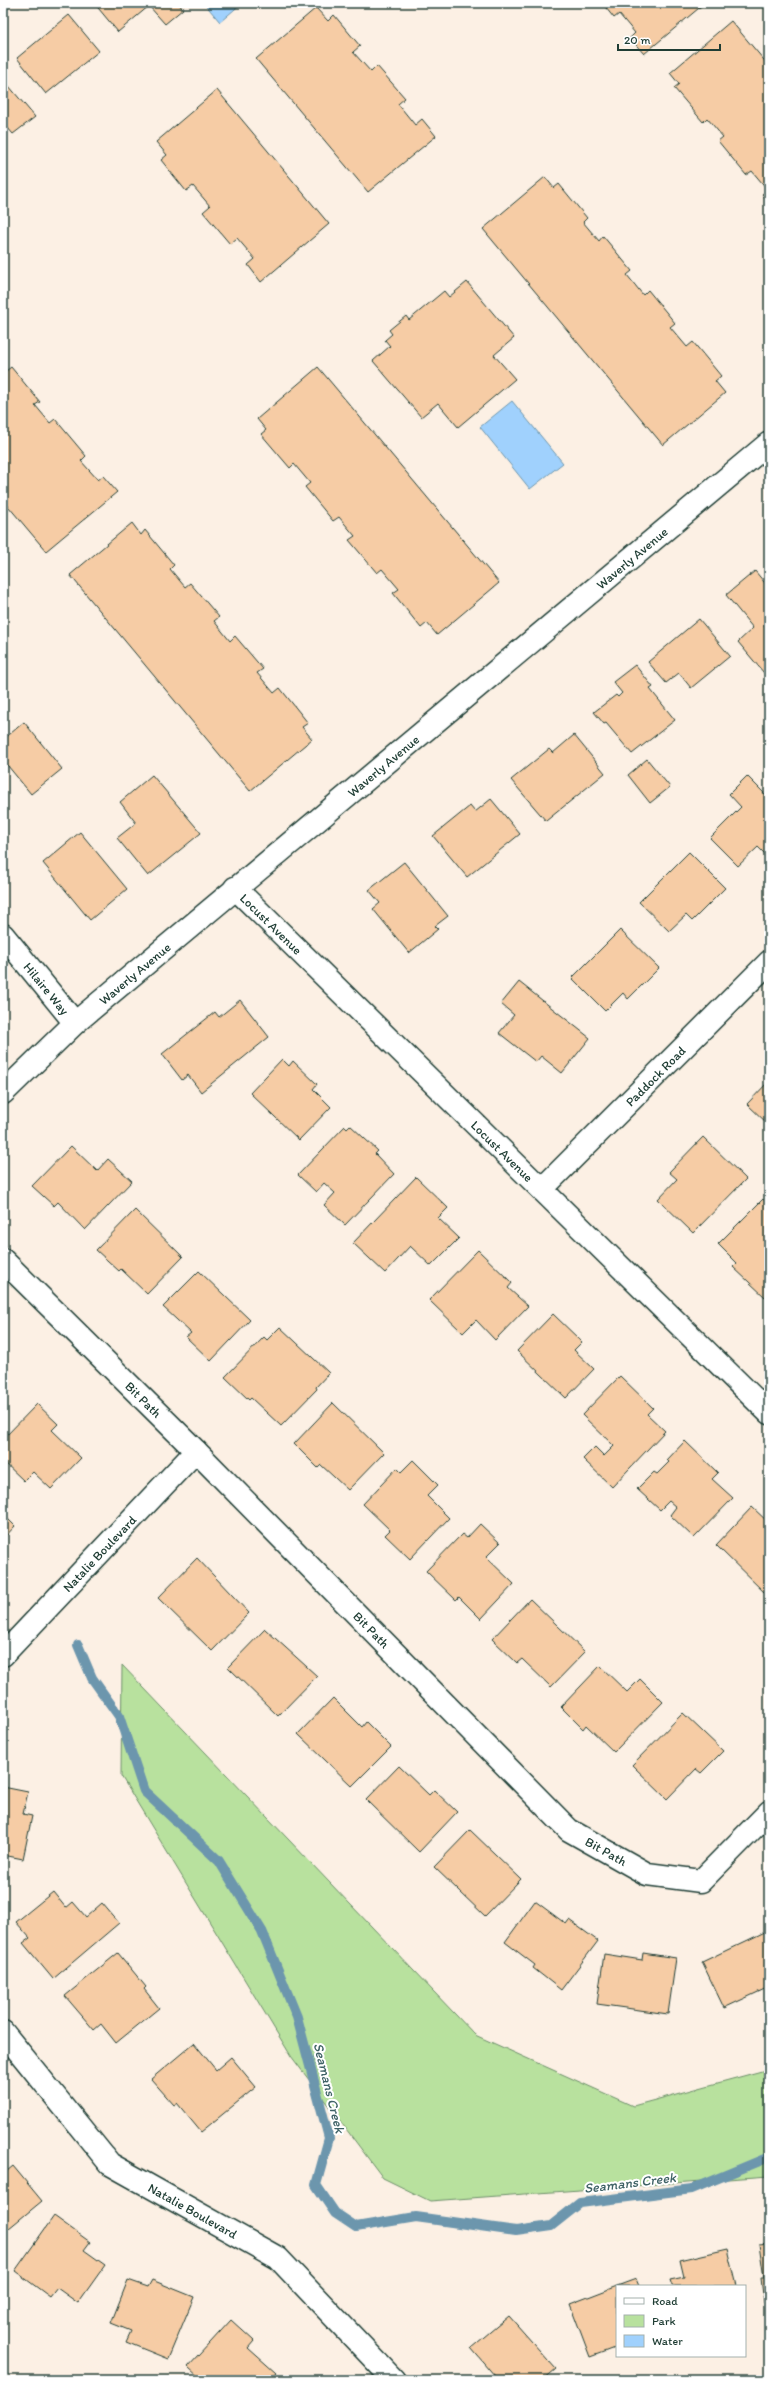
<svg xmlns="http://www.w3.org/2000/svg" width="772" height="2383" font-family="Itim,sans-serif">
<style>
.green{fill:#b8e19e;stroke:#6c8f69}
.water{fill:#a0d1fd;stroke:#6c96ad}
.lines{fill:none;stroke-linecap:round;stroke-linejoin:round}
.stream{stroke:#6c96ad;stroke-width:10}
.building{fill:#f6cca5;stroke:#1f3d34}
.minor-casing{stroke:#1f3d34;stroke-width:25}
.minor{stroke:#fff;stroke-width:22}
.labels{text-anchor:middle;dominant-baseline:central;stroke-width:4;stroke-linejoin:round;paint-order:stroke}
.street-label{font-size:13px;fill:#1f3d34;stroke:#fff}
.water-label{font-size:14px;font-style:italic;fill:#3f6266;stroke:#fff}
</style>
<rect width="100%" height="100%" fill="#fcf0e4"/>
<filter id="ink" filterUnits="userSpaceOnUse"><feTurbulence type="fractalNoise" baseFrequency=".025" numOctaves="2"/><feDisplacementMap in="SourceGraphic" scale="8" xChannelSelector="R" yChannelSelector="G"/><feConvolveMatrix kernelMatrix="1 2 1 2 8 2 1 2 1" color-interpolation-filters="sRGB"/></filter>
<g filter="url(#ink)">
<path class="green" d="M122 1665 475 2035 633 2106 769 2069V2176L430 2201 383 2178 291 2056 121 1776Z"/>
<path class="water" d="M204 3H242L220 22Z
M512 401 563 463 530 489 480 427Z"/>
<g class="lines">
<path class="stream" d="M78 1645 92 1678 119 1716 144 1791 219 1861 262 1931 297 2017 329 2138 316 2185 335 2213 356 2227 416 2217 516 2231 551 2226 580 2203 692 2189 769 2157"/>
</g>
<path class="building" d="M94 3H178L183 9 165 24 149 6 118 32Z
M602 3H705L644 54 630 38 635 33 619 14 614 18Z
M316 8 328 21 334 15 360 46 353 52 371 72 377 66 405 98 398 104 415 125 422 119 436 136 368 192 256 59Z
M69 15 99 51 46 94 17 58Z
M731 21 769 66V202L762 194 768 190 752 171 746 175 718 141 723 137 707 118 703 122 674 88 679 84 670 73Z
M3 79 35 117 13 134 7 127 3 130Z
M217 90 329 224 261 282 248 265 255 259 237 238 230 244 203 212 210 206 193 186 186 191 161 160 167 155 156 142Z
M545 177 554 188 559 184 587 218 583 222 599 241 603 236 632 271 627 275 643 295 648 290 675 323 670 327 687 347 693 342 721 376 715 381 725 393 663 445 483 229Z
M467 282 514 338 494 355 515 379 458 427 438 403 421 417 373 361 390 346 385 340 392 334 389 330 406 316 409 320 444 291 449 297Z
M3 367 6 371 11 367 40 402 35 405 50 423 55 419 86 456 81 461 98 480 103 476 117 492 46 551 3 500Z
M318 367 499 583 437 635 427 623 421 628 393 593 399 589 382 569 377 573 349 540 355 536 339 517 333 521 305 487 310 483 294 464 290 468 261 434 266 430 257 419Z
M132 523 141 535 145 530 174 565 170 569 185 587 190 583 219 617 214 621 230 641 235 636 263 669 257 673 274 693 280 688 308 723 302 727 312 739 250 791 70 575Z
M755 571 769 588V622L764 626 769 632V679L738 642 753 628 726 595Z
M699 619 730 656 691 688 679 673 666 683 648 662Z
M635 665 653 687 650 689 675 720 632 754 606 723 604 724 594 712 616 695 618 697 622 693 613 682Z
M24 722 62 769 31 794 3 760V740Z
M574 735 605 773 546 821 511 780 549 749 553 753Z
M647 759 670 787 650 803 628 775Z
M152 775 201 833 148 876 117 838 136 823 120 802Z
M747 776 769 798V851L766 855 758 847 738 866 710 838 741 807 729 794Z
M491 799 520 834 467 877 433 836 470 806 475 812Z
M80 832 127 889 90 920 43 863Z
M689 852 725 888 692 921 686 915 669 931 639 902Z
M404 862 448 916 435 926 438 929 409 953 373 909 380 903 369 890Z
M620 930 659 968 628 999 623 993 605 1011 572 978Z
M519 982 590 1038 562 1073 541 1056 536 1062 499 1033 514 1015 501 1004Z
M240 1000 269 1037 201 1092 188 1075 182 1080 162 1054 215 1012 219 1017Z
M282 1059 289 1066 293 1061 317 1084 313 1089 331 1107 299 1140 250 1093Z
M769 1081V1125L747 1104Z
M350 1125 378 1151 375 1154 394 1174 345 1225 324 1205 335 1193 324 1183 316 1192 298 1175 345 1126 347 1128Z
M703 1137 746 1179 693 1233 658 1199 677 1179 669 1172Z
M71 1146 97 1171 108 1159 132 1181 85 1230 58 1202 54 1206 32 1186Z
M416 1177 448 1208 438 1218 459 1238 431 1266 410 1246 385 1273 353 1243Z
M763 1199 769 1205V1293L765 1297 733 1267 737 1263 718 1244Z
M135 1210 183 1257 147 1294 121 1269 119 1271 96 1250Z
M478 1250 512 1283 508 1288 528 1306 495 1340 476 1320 463 1333 429 1300Z
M199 1271 250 1320 211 1361 186 1337 191 1333 163 1307Z
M553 1314 582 1342 574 1350 594 1369 566 1398 517 1351Z
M280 1327 329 1373 316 1387 317 1389 281 1426 251 1398 249 1400 225 1377 264 1337 267 1340Z
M620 1376 653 1408 647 1414 665 1431 612 1487 583 1459 595 1447 604 1456 614 1446 582 1415Z
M333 1403 384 1453 348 1490 321 1465 318 1468 294 1444Z
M37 1404 58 1424 52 1430 81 1458 51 1489 33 1472 24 1481 3 1461V1439Z
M685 1441 718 1473 712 1479 733 1498 694 1538 670 1515 676 1507 669 1501 660 1510 637 1489 654 1472 657 1474 669 1462 667 1460Z
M413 1460 438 1485 427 1496 449 1518 410 1559 385 1535 390 1530 363 1504 397 1468 401 1472Z
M752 1507 769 1523 768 1596 716 1545Z
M3 1514 15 1526 3 1539Z
M480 1524 500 1543 486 1557 514 1584 481 1619 459 1597 456 1600 426 1571 462 1534 467 1538Z
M197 1558 249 1613 212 1651 158 1598Z
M530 1599 585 1652 551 1687 522 1659 517 1663 492 1639Z
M265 1629 317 1676 278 1716 228 1667Z
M600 1666 627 1692 640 1679 663 1702 614 1752 586 1725 583 1729 561 1707Z
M333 1698 362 1727 366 1722 391 1747 352 1786 298 1734Z
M683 1713 723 1751 701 1773 696 1769 667 1799 632 1765Z
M399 1766 429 1795 434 1790 457 1812 419 1852 366 1800Z
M3 1787 28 1792 23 1814 32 1816 23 1859 3 1855Z
M470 1830 521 1879 485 1916 434 1867Z
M53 1892 66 1908 73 1902 86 1917 102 1903 119 1923 53 1979 23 1943 30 1938 16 1922Z
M535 1901 566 1924 569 1920 598 1941 561 1990 533 1968 535 1965 505 1942Z
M767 1931 769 1935V1987L724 2008 702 1962Z
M118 1953 146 1987 144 1989 159 2008 116 2043 101 2024 94 2030 65 1996Z
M643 1953 676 1958 668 2014 597 2004 604 1954 642 1960Z
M194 2043 216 2070 231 2057 256 2087 201 2132 177 2103 174 2105 151 2079Z
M13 2166 42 2201 3 2233V2167L7 2171Z
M54 2216 90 2242 84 2250 105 2265 78 2303 57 2288 50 2297 15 2271Z
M769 2243V2303L764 2304 761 2278H764L759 2244Z
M728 2249 737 2286H672L670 2280 684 2277 680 2260Z
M636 2279 639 2286H617Z
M128 2280 148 2287 152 2280 194 2297 168 2359 126 2342 131 2331 111 2323Z
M617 2286V2347L590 2357 570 2304Z
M509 2316 556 2369 543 2380H490L495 2376 471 2348Z
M231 2320 254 2341 248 2348 276 2373 270 2380H202L188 2367Z"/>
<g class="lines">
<defs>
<g id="minor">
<path id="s1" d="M235 888 769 1413"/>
<path id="s2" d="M3 935 75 1023"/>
<path id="s3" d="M3 1093 75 1023 769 443"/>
<path id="s4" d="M542 1189 769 962"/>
<path id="s5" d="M3 1260 196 1451 569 1830 647 1874 701 1881 769 1812"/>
<path id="s6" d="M3 1655 196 1451"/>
<path id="s7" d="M3 2032 110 2164 278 2258 394 2380"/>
</g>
</defs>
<use href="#minor" class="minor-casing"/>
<use href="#minor" class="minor"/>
</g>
</g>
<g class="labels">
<g class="street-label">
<text stroke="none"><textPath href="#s3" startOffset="826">Waverly Avenue</textPath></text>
<text stroke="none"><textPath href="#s3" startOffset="502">Waverly Avenue</textPath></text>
<text stroke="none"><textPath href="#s1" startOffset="51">Locust Avenue</textPath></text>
<text stroke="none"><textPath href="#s3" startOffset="178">Waverly Avenue</textPath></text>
<text stroke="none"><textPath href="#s2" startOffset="69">Hilaire Way</textPath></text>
<text stroke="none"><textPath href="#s4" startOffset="160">Paddock Road</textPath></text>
<text stroke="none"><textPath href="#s1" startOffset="375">Locust Avenue</textPath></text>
<text stroke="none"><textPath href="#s5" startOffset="198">Bit Path</textPath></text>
<text stroke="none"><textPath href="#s6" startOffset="140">Natalie Boulevard</textPath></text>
<text stroke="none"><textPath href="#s5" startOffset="522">Bit Path</textPath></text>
<text stroke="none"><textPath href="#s5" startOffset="846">Bit Path</textPath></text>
<text stroke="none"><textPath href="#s7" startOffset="265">Natalie Boulevard</textPath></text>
</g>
<g class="water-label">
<text transform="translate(329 2088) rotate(76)">Seamans Creek</text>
<text transform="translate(630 2183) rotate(-7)">Seamans Creek</text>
</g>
</g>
<rect width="772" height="2383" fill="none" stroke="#fff" stroke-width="16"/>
<rect x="8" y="8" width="756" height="2367" fill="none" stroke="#1f3d34" stroke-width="1.5" filter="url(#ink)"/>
<rect x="616" y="2285" width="130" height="72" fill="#ffffff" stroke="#a5b1ae"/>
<rect x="624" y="2298" width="20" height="6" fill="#ffffff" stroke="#a5b1ae"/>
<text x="652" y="2305" font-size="12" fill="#1f3d34">Road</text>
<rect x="624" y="2315" width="20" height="12" fill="#b8e19e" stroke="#a5b1ae"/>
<text x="652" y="2325" font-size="12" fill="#1f3d34">Park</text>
<rect x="624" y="2335" width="20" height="12" fill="#a0d1fd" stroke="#a5b1ae"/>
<text x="652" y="2345" font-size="12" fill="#1f3d34">Water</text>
<path d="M618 44v6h102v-6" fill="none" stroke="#1f3d34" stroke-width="2"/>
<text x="624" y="44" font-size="12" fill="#1f3d34" stroke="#ffffff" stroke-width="3" paint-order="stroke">20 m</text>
</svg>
